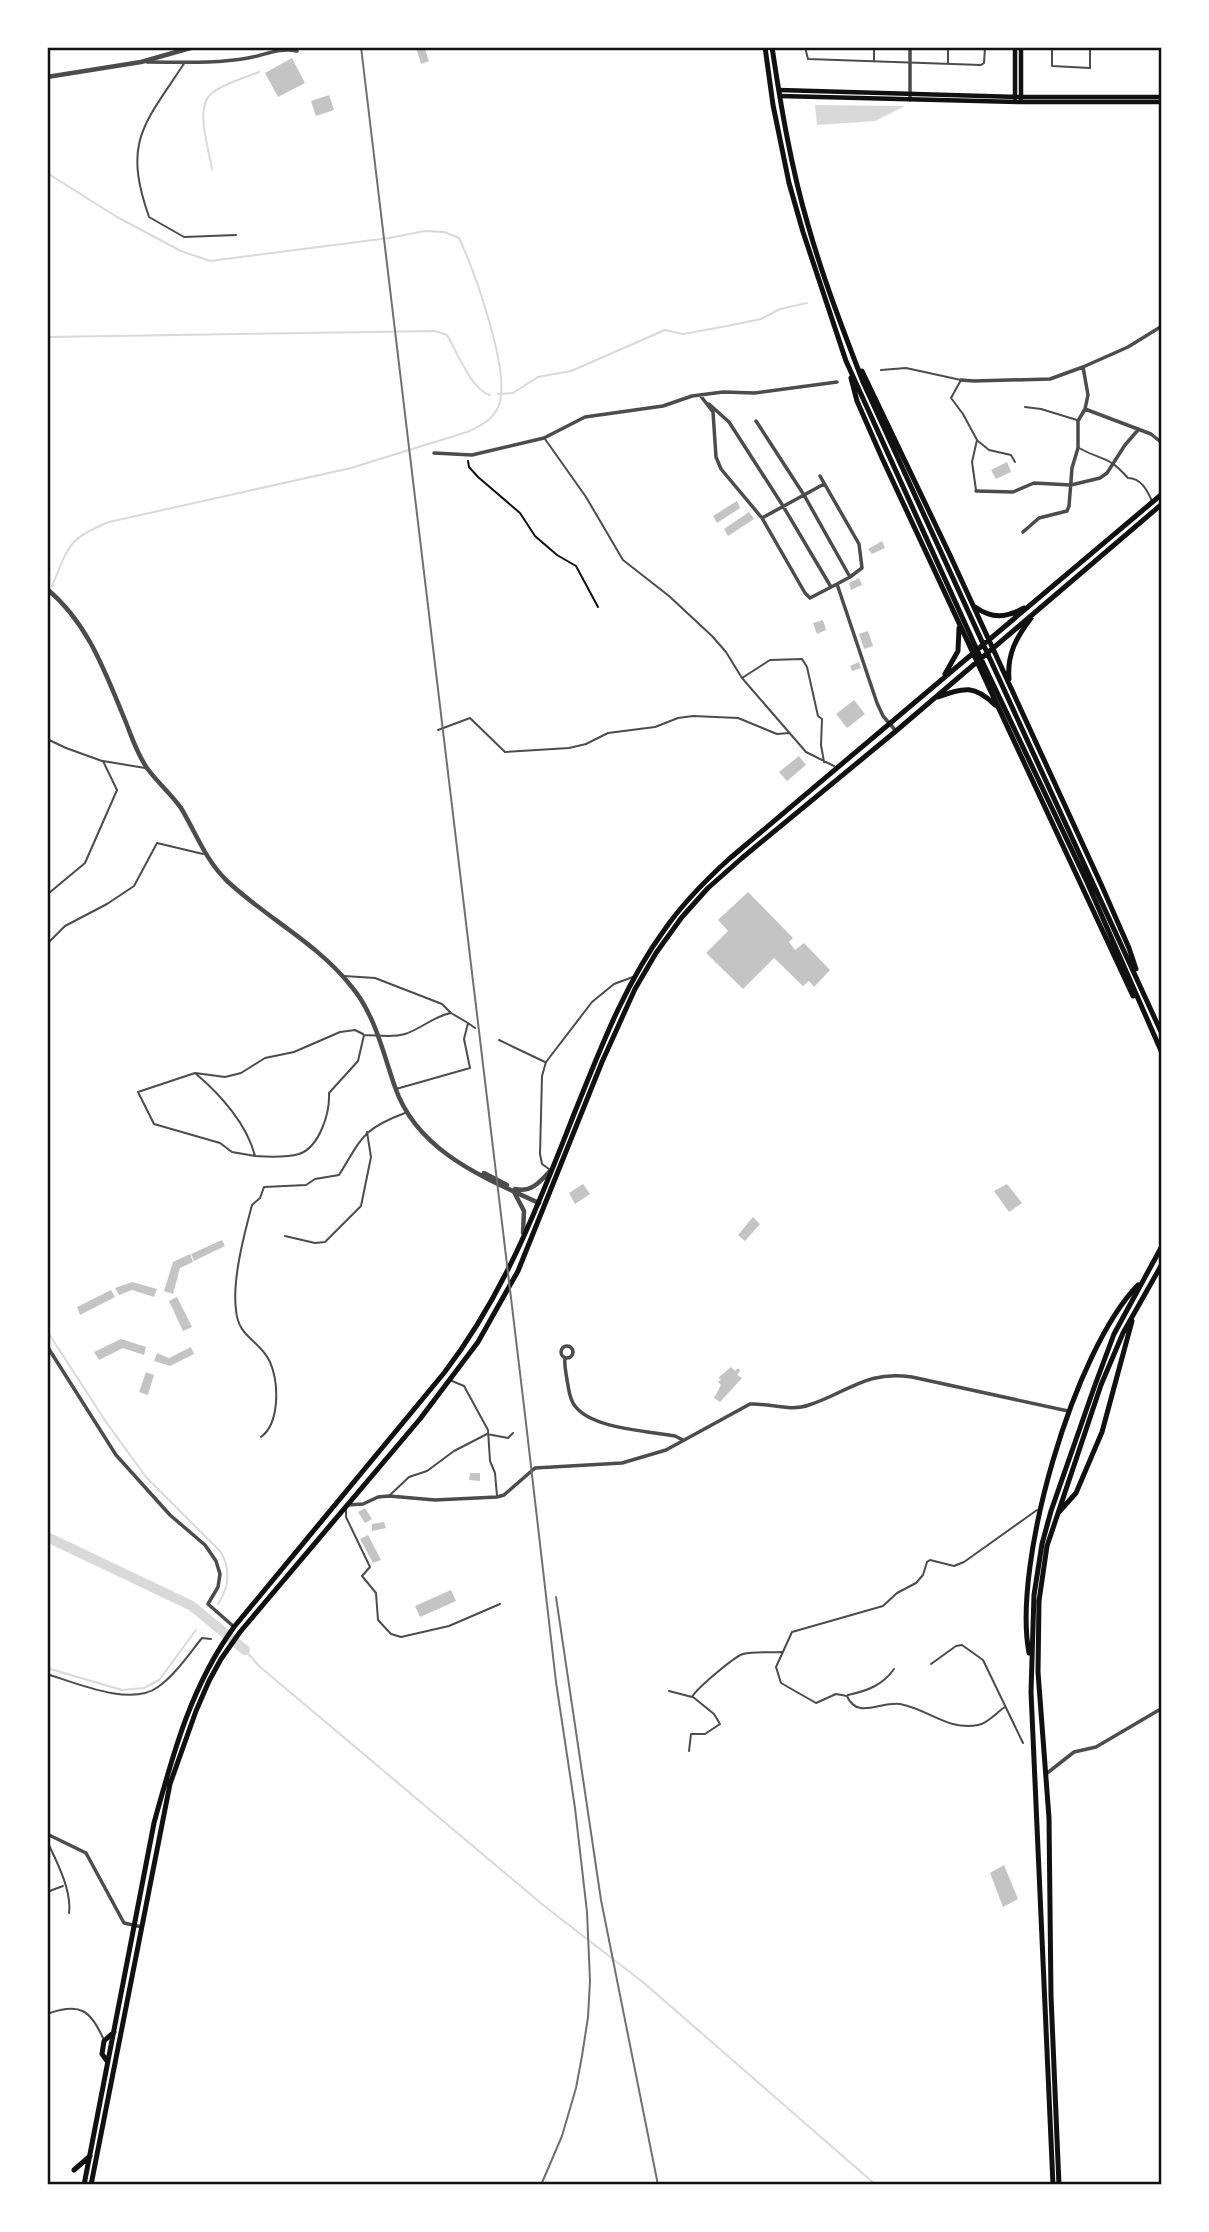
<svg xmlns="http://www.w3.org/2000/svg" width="1209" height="2232" font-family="Signika,sans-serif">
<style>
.water{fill:#d9d9d9}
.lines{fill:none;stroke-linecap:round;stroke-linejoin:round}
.stream{stroke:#d9d9d9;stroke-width:2}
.river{stroke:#d9d9d9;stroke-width:10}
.building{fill:#c4c4c4}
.path{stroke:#111;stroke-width:2}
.service{stroke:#4c4c4c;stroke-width:2}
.minor{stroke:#4c4c4c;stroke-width:3.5}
.tertiary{stroke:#4c4c4c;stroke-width:4.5}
.secondary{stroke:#111;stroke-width:4.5}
.primary{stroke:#111;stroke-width:5}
.rail{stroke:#707070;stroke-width:2}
.neatline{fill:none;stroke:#111;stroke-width:2.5}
</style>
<rect width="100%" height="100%" fill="#fff"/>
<path class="water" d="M815 105 905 106 875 121 817 125Z"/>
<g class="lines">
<path class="stream" d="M212 169C209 149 194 106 212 93 225 83 244 78 259 72
M47 173 117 217 181 251 210 261 389 238 425 231 444 232 459 238C474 270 511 372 499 405 494 419 481 426 467 432L351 468 109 522C67 539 69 546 52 586
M47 337 435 331 447 335C456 350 472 391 490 395
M498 394 513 393 538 377 571 371 665 330 683 334 727 326 761 319 780 309 807 303
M47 1331 106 1422 146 1477 220 1551C231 1569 230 1586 218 1604
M245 1650 259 1666 543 1905 644 1983 876 2185
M47 1668 122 1690 144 1688 159 1680 196 1630"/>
<path class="river" d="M47 1537 192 1606 245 1650"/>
</g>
<path class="building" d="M416 47H424L429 61 421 64Z
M292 58 305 83 278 97 265 73Z
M329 95 334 110 316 116 311 101Z
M1007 462 1011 472 996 479 991 470Z
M737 501 740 508 717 523 713 516Z
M749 512 754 519 728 536 724 529Z
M882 541 885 548 872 554 868 549Z
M859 578 862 585 851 590 849 583Z
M823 620 826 630 817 634 813 623Z
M868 631 873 646 864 649 859 634Z
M859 662 861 668 852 671 850 666Z
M854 700 865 714 847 728 836 714Z
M799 756 806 765 787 781 779 772Z
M748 892 793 938 789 942 795 950 804 943 830 970 814 987 809 981 803 986 774 958 743 989 706 953 728 931 718 920Z
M583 1184 590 1194 575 1204 569 1193Z
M1007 1184 1022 1203 1009 1212 994 1191Z
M753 1217 760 1224 745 1241 738 1235Z
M222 1240 225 1246 194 1261 191 1254Z
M190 1254 193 1262 180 1268 173 1294 164 1291 173 1262Z
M132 1282 157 1289 154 1297 132 1290 119 1295 115 1288Z
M111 1290 115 1297 80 1315 77 1307Z
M177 1297 192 1327 183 1331 169 1301Z
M121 1339 146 1347 144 1355 123 1348 99 1360 94 1352Z
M191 1347 194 1354 170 1366 154 1361 157 1353 169 1358Z
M731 1367 735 1371 738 1368 740 1371 737 1375 742 1378 720 1402 714 1398 721 1385 718 1382 721 1379 718 1378Z
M146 1372 154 1375 148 1395 139 1392Z
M470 1473H480V1481L469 1480Z
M365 1508 372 1519 365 1523 358 1512Z
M384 1522 386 1528 372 1531V1524Z
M368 1535 381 1560 373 1563 360 1539Z
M451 1590 456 1601 420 1617 415 1606Z
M1004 1865 1018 1899 1003 1907 990 1873Z"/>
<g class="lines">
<path class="path" d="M468 461 469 467 478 477 520 513 535 536 557 555 576 566 598 607"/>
<path class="service" d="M805 47 808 59 981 65 984 63 985 47
M874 47V61
M948 47V64
M1052 47V66L1090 68V47
M185 62C145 124 122 140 149 217L184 237 236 235
M881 370 906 368 961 380 951 398 963 414 977 440 972 462 976 490
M1025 407 1041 409 1077 420
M545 439 586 497 623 560 669 596 712 636 726 652 742 678 806 752 834 766
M978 441 989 450 1011 455 1015 462
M1079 448C1102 461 1108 455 1128 478 1141 478 1147 490 1152 501
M742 678 770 660 802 659 807 667 818 716 822 719 821 745 824 762
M438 730 470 718 505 752 569 748 586 744 608 733 655 727 678 718 693 716 738 718 777 734 789 733
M47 739 66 748 102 761
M47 914 49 893 85 863 117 790 103 761 145 768
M47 944 65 926 107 904 134 886 157 843 203 854
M344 976 375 978 442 1004 451 1013 468 1023
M499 1040 545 1062
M195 1073C220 1094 247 1124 255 1156 269 1157 285 1158 299 1154 320 1147 330 1112 329 1093L358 1061 364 1035C377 1035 392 1038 405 1034 421 1029 434 1016 451 1013
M396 1089 470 1068 464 1039 468 1023 475 1028
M255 1156 232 1152 220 1143 154 1124 138 1092 195 1073 225 1077 241 1073 265 1058 294 1052 340 1032 355 1030 363 1034
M549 1169 542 1164 540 1154 542 1076 546 1062 592 1002 614 984 633 977
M285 1236 315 1243 325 1242 361 1206 371 1157 367 1132
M452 1381 464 1386 488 1430 490 1461 495 1473 497 1496
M261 1437C280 1423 279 1383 270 1362 260 1340 238 1338 236 1310 232 1280 244 1235 252 1205L260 1198 264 1187 306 1185 315 1179 339 1175C362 1138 362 1129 405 1113
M390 1495 409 1477 427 1471 454 1451 487 1434 508 1438 513 1433
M346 1509V1517L370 1567 362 1576 376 1593 378 1620 391 1634 401 1637 449 1626 500 1604
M931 1664 956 1646 962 1645 983 1660 1023 1743
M47 1674C76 1683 131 1707 158 1687 175 1675 189 1654 202 1638L211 1639
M669 1691 692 1697C697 1688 734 1657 743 1654 755 1651 770 1653 782 1652
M848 1695C867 1691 883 1685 894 1669
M1005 1707C997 1712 987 1724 978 1725 948 1731 928 1709 900 1704 881 1701 857 1720 847 1696L836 1694 816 1703 781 1683 776 1667 792 1632 883 1606 897 1593 916 1583 923 1575 927 1562 930 1560 954 1566 964 1562 1037 1510
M689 1751 691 1734H705L720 1724 714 1714 693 1697
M47 1841C57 1862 72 1891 69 1913
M47 1892 63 1886
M47 2014C81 2002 90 2010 104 2040"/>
<path class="minor" d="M147 62C180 62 215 64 248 58 265 55 280 47 297 51
M910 100V47
M961 380 974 381 1050 379 1083 367 1128 347 1162 326
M700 395 713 412 716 457 721 469 762 518 805 593 810 598 837 584
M709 404 729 422 783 506 831 587
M1085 409 1151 434 1162 443
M756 421 804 495 850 577 837 584 877 703 883 716 896 731
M434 453 472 455 544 438 585 417 663 406 692 396 723 392 755 393 837 382
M820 476 859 544 862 568 850 577
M976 491 1013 492 1034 483 1071 485 1100 478 1107 473 1125 445 1138 430
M762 518 824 484
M1023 532 1039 518 1067 511 1069 506 1072 468 1078 448V421L1085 409 1088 395 1083 367
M47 1346 116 1455 170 1515 205 1545 216 1561 220 1574 218 1587 208 1604 233 1626
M561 1352a6 6 0 1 1 12 0a6 6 0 1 1-12 0Z
M565 1358C564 1365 566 1372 567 1380 569 1389 569 1399 575 1406 592 1429 649 1431 675 1436L683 1440
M347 1505 363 1504 378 1497 389 1496 435 1500 497 1497 504 1495 535 1468 622 1463 666 1450 750 1404C770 1403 790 1412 809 1405 849 1392 866 1370 912 1377L1068 1411
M1046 1774 1074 1752 1096 1747 1159 1710
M47 1834 86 1853 124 1923 142 1927"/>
<path class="tertiary" d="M47 77 141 62 194 47
M47 589C88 623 105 672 125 720 131 735 137 754 147 768 157 782 171 794 181 808 196 833 205 859 226 880 265 917 317 943 351 986 375 1014 383 1053 395 1087 417 1151 482 1177 539 1203
M484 1173 507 1185
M515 1189C531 1193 540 1182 550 1171
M514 1192 524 1211 523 1233"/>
<path class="secondary" d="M779 90 1021 97H1162
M780 96 1021 102H1162
M1015 98V47
M1021 99V47"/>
<path class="primary" d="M765 47 773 105 789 183 803 232 846 361 983 663 1087 882 1162 1053
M772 47C781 107 791 167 808 225 823 278 843 330 863 382L1162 1034
M862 371 949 553 1101 884 1129 948 1136 969
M851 378 857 401 882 458 1133 996
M975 607C992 619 1006 618 1024 608
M945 674 958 651 959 628
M1009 679C1007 654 1016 638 1031 618
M938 697C964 687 975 685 995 705
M1059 1512 1076 1493 1102 1432 1132 1321
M1029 1653C1012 1564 1074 1350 1138 1285
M107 2061 102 2054 104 2041 114 2032
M74 2170 90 2156
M84 2185 154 1823C173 1754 191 1686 234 1627L444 1373C505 1293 538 1206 574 1114 600 1050 624 985 665 929 683 903 706 880 729 859L1162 494
M91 2185 170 1784 196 1711 209 1681 221 1659 240 1632 420 1419 478 1342 518 1271 602 1062 635 989 656 953 682 917 708 888 742 858 896 731 1162 504
M1053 2185 1031 1692 1034 1595 1042 1544 1051 1511 1095 1385 1114 1334 1162 1246
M1059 2185 1051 1996 1049 1818 1038 1672 1039 1601 1047 1546 1101 1385 1123 1333 1162 1264"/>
<path class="rail" d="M361 47 526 1423 556 1682 575 1808 587 1912 590 1981 588 2017 582 2056 576 2088 562 2136 541 2185
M556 1597 601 1900 658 2185"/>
</g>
<rect width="1209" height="2232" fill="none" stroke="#ffffff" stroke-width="98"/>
<rect x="49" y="49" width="1111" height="2134" class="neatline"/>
</svg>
